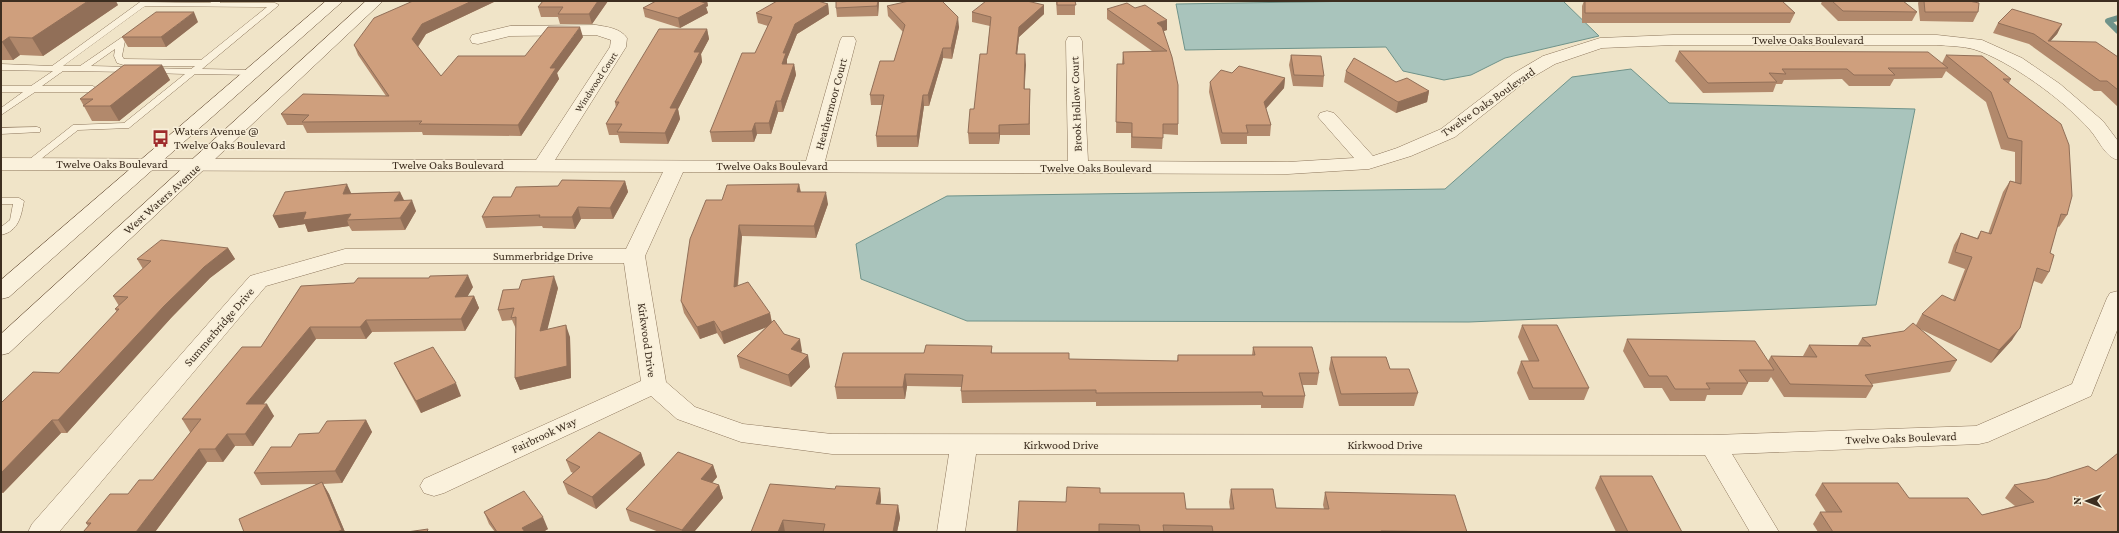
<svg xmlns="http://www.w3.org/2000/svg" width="2119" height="533" font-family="'Crimson Pro',serif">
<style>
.water{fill:#a9c4bc;stroke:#6f938a}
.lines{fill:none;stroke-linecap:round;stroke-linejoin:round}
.stream{stroke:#6f938a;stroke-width:6}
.service-casing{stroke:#8d765c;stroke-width:1}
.minor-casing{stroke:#8d765c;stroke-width:1}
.secondary-casing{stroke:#6f573f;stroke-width:1}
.service{fill:#faf1dc;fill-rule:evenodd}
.minor{fill:#faf1dc;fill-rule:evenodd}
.secondary{fill:#faf1dc;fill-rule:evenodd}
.wall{fill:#b2896c}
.shaded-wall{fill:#916f58}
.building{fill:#cf9f7d;stroke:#916f58}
.labels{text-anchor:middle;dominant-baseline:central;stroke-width:3;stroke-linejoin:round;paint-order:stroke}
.far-street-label{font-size:10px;fill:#3d2e20;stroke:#f7eed8}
.street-label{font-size:12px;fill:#3d2e20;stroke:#f7eed8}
.poi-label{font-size:12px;fill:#3d2e20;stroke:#f7eed8;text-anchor:start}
</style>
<rect width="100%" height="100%" fill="#f0e4c8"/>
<path class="water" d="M1364 1H1563L1599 36 1505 58 1471 75 1444 80 1403 71 1386 47 1185 50 1176 4Z
M1631 69 1669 103 1915 109 1876 305 1469 322 967 321 861 279 856 244 947 196 1445 189 1572 77Z"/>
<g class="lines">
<path class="stream" d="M2118 18 2108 21 2118 31"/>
<defs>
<path id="service" d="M212 1H221L220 3H275L279 5 202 69 253 70 257 73 256 75 195 74 129 128 78 130 32 166H26L24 164 26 162 73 125 124 123 185 74 151 73 148 72V68L191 69 195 66H127L117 63 114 56 115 49 91 66 132 67 135 68V72L63 71 42 86H93L97 89 93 92H35L1 115V108L23 92H1V86H31L53 71 1 70V64L52 66 140 2 210 3ZM145 6 267 7 201 60 124 59 122 56 125 41 138 31 134 29 80 66H63Z
M37 127 40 128V132L1 134V128Z
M1 198H19L24 201C21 216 19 231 1 235V227L10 220 13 204H1Z"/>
<path id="minor" d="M596 25C607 27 620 28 627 38L626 47 555 160 806 161 840 41 842 37H854L856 41 825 161H1068L1066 41 1068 37H1080L1082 41 1088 161 1288 162 1354 158 1318 117 1320 113 1327 111 1334 113 1373 156 1397 148 1441 129 1514 73 1543 56 1600 38 1673 35H1937L1982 40 2022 58 2060 84 2103 121 2118 141V160C2105 157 2099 140 2090 130 2065 101 2009 60 1973 49 1962 46 1948 46 1937 45H1673L1602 48 1555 64 1526 81 1455 137 1411 156 1369 169 1288 174 683 172 645 256 666 382 695 407 743 424 832 434 1713 435 1976 426 2072 384 2107 298 2110 293 2118 291V328L2091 396 1988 442 1979 444 1732 454 1779 532H1750L1705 455 976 454 965 532H937L949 454H832L741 442 677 419 651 396 444 493 434 496 424 493 420 486 424 479 641 381 624 263H346L266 286 59 532H28L32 524 250 276 345 249H626L663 172 1 170V158L536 160 610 47 611 40 596 35 510 36 478 44 472 43 470 39 472 35 510 26Z"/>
<path id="secondary" d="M326 1H343L9 297 1 299V280Z
M366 1H383L9 353 1 355V334Z"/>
</defs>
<use href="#service" class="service-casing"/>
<use href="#minor" class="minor-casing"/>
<use href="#secondary" class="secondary-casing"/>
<use href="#service" class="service"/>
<use href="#minor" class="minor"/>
<use href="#secondary" class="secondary"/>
</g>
<path class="wall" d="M1 1 118 5 43 56 20 55 13 60H1Z
M413 1H496L426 34 418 47 441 76 525 56 583 37 557 73 559 79 521 136 423 135 422 132 307 133 303 125H287L281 114 386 96 358 55 354 45Z
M543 1H608L592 24H560L558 17H541L538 7Z
M656 1H707L708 6 706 7 708 13 680 28 645 17 643 8Z
M836 1H879L878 16 837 17 836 8Z
M1056 1H1075V15H1057Z
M1584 1H1782L1795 13 1790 23H1582V6Z
M1822 1H1903L1917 12 1912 21H1838L1821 4Z
M1919 1H1969L1978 12 1973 22 1920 21 1918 3Z
M828 4 829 14 797 34 787 59V64H794L796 75 783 112H778L771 134H757L754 142H712L710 132 755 53 768 26 758 23 756 13Z
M1044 5V14L1019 37 1017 54H1025L1024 89H1030V135H1000L999 144H969L968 133 987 54 990 26 972 22V12Z
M887 6 959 27 952 59 943 58 929 106H924L918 147H877L876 136 882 105H871L870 95 894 61 903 32 888 16Z
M1107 9 1167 30 1164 31 1178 124V135L1163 134 1162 149 1131 148V133H1116L1117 64H1122L1123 52 1152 51 1107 19Z
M198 22 166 47H128L122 37Z
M1998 23 2062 24 2057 34 2050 41 2118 57V107L2101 91H2094L2029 44 1993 33Z
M707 29 709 39 701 54 702 62 678 109 680 119 668 144 620 143 618 135H609L606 124 616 108 615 102Z
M1679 51 1942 63 1946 55 2011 79 2009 83 2067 215 2059 227 2057 226 2050 253 2049 272 2042 284 2034 281 2012 340 1991 363 1920 329 1957 360 1950 372 1872 384 1873 386 1866 398 1784 397 1771 377 1768 382H1748V383L1742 395H1707L1705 401H1670L1662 388H1644L1623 351 1627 339 1768 361 1771 356H1803L1809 345H1858L1862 338 1904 331 1916 325 1922 314 1953 300 1965 269 1948 263 1954 245 1961 233 1977 238 1981 231 1988 234 2003 192 2010 181 2015 182V152L2001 149 1986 102 1946 71 1942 78 1894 79 1890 86H1849L1842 79 1784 80 1782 84H1776L1773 92 1703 93 1675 61Z
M1291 55 1324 76 1323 87 1293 86 1289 65Z
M162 65 170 80 119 121H92L80 99Z
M1346 71 1396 82 1429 91 1427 102 1396 113 1344 82Z
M1232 73 1285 78 1284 88 1266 108 1271 125 1270 136H1247V144H1221L1209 92 1210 82Z
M625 181 628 192 613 219H581L575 229 543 228 542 226 486 228 482 217 511 197 558 186Z
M799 184 801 192 828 204 816 238 742 236 738 286 770 313 772 322 802 351 801 352 810 367 791 387 740 368 737 356 766 327 724 344 717 333 700 339 684 313 681 301 722 200Z
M400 192 404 200 416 211 405 230 352 231 349 226 308 232 305 224 279 228 273 216 352 193Z
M228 248 235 259 210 278 171 318 67 433H61L3 493H1V403L59 373 117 312 115 309 119 306 113 296 143 269 137 259Z
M301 286 473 287 467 297 474 296 479 308 465 331 372 332 366 339H316L263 404 274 416 253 446H235L223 462H207L155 532H83L88 526 86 523 128 494 153 480 191 432H190L182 419 261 347Z
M558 288 547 329 570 337 571 378 520 390 515 378 516 329 512 320 502 321 498 310Z
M1522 325 1589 388 1584 400H1529L1517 373 1521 361H1529L1518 337Z
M992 346V353L1069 359 1177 361 1178 355H1252L1253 347 1319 373 1317 385H1303L1305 396 1303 408H1261V405L1096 406V402L962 403 961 391 962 387 907 386 905 399H837L835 387 924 353Z
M1331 357 1390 369 1418 393 1414 406H1339L1329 369Z
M394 363 461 396 421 413 400 375Z
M366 420 372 432 342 483 323 484 329 494 345 532H244L316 484 261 485 254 473 291 447 319 433Z
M641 453 645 465 596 509 568 494 563 482 573 473 571 472 566 460Z
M713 465 717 477 712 483 719 485 723 498 694 532H659L630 521 626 509Z
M1600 476 1682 532H1616L1595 488Z
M1822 483 1909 498 1982 515 2015 506 2005 498 2014 485 2118 532H1818L1813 524 1820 512H1826L1815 495Z
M880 488 881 501 880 505H898L900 518 897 532H751L835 489Z
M1231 489 1276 508 1324 509 1323 505 1325 492 1467 532H1017L1066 502 1100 493 1186 509H1230L1229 502Z
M484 512 548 529 543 532H495L489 524Z"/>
<path class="shaded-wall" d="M88 1H116L118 5 43 56 32 38Z
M472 1H496L426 34 416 49 412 39 422 24Z
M598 1H608L592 24 589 14Z
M697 1H707L708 6 706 7 708 13 680 28 678 18Z
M878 1H879L878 16 877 6Z
M828 4 829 14 797 34 787 59V63L783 75 782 64 783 53 795 24Z
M1044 5V14L1019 37 1016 65V54L1019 27Z
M194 12 198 22 166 47 161 37Z
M958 17 959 27 952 59 951 48Z
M1167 20V30L1157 33V23Z
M2062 24 2057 34 2048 44V41Z
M580 27 583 37 557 73 559 79 521 136 518 125 550 68Z
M707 29 709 39 701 54 702 62 678 109 680 119 668 144 665 133 670 108 694 52Z
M9 37 20 55 13 60 2 42Z
M943 48V58L929 106 928 95Z
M1025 54 1026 65 1024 99V89Z
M794 64 796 75 783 112 781 101Z
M162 65 170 80 119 121 110 106Z
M1285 78 1284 88 1263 112 1264 102Z
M1429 91 1427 102 1396 113 1398 102Z
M923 95 924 106 918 147 917 136Z
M776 101 778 112 771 134 769 123Z
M755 123 757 134 754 142 752 131Z
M999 125 1000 135 999 144Z
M625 181 628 192 613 219 610 208Z
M347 184 352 195 343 194Z
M799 184 801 195 797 192Z
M400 192 405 203 394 201Z
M826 192 828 204 816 238 814 226Z
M412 200 416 211 405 230 400 218Z
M578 207 581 219 575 229 572 217Z
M306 212 351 214 347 220 349 226 308 232 305 224 279 228 273 216Z
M739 225 742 236 736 299 734 287Z
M228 248 235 259 210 278 171 318 67 433 58 420 164 306 204 267Z
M468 275 473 287 460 309 455 297Z
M554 276 558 288 544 343 540 331Z
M474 296 479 308 465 331 461 319Z
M770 313 772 325 724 344 721 332Z
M366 320 372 332 366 339 360 327Z
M714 321 717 333 700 339 697 327Z
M566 325 570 337 571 378 520 390 515 378Z
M310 327 316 339 253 417 246 404Z
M2020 328 2012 340 1991 363 1999 350Z
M800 339 802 351 793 361 791 349Z
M808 355 810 367 791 387 788 375Z
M905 374 907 386 905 399 903 387Z
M456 383 461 396 421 413 416 401Z
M267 404 274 416 253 446 245 434Z
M52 420 61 433 3 493 1 490V473Z
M366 420 372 432 342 483 335 471Z
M227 434 235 446 223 462 215 449Z
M199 449 207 462 155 532H136Z
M641 453 645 465 596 509 592 497Z
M713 465 717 477 705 491 701 479Z
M322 482 329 494 345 532H337Z
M719 485 723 498 694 532H682V530Z
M880 488 881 501 877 517 876 504Z
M898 505 900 518 897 532H893Z
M543 517 548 529 543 532H524L522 528Z
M783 520 785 532H778Z"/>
<path class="building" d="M1 1H88L32 38 9 37 2 42H1Z
M413 1H472L422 24 412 39 441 76 458 56H525L548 27H580L550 68H556L518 125 419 124 422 121 302 122 309 115 281 114 303 94 389 96 354 45 374 18Z
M543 1H598L589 14H558L563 7H538Z
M656 1H698L706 3 678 18 643 8Z
M777 1H818L828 4 795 24 783 53H786L782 64H794L781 101H776L769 123H755L752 131 710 132 742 53H755L772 17 756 13Z
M836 1H878L877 6 836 8Z
M909 1H942L958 17 951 48H943L928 95H923L917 136H876L884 95H870L880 61H894L905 25 887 6Z
M986 1H1027L1044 5 1019 27 1016 54H1025L1024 89H1030L1029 124 999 125V133H968L970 109H974L980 54H987L991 17 972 12Z
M1057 1H1075L1076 5H1057Z
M1585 1H1782L1795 13H1585Z
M1832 1H1903L1917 12 1843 11Z
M1924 1H1969L1979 3 1978 12H1925Z
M1127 3 1135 8 1145 5 1167 20 1157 23 1162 27 1172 57 1178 85V124H1163V138L1132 137V123L1116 122 1117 64H1124L1123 52 1167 51 1107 9Z
M2012 9 2062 24 2048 41 2096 42 2118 57V90L2107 81H2100L2034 34 1998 23Z
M156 12H194L161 37H122Z
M659 29H707L694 52H700L670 108H677L665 133 617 132 622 124H606L619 102H615Z
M1679 51 1928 52 1948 68H1888L1895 75H1854L1847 69H1782L1786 74 1769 73 1777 82 1708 83Z
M1291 55 1321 56 1324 76 1294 75Z
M1946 55 1982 56 2011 79H2003L2061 124 2069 145 2072 196 2067 215 2061 214 2050 253 2054 255 2049 272 2037 268 2020 328 1999 350 1922 314 1942 295 1955 301 1972 257 1955 252 1961 233 1978 239 1981 231 1991 234 2010 181 2021 184 2022 141 2008 138 1991 92Z
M1354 58 1396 82 1407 78 1429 91 1398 102 1346 71Z
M124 65H162L110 106H83L93 99H80Z
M1239 66 1285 78 1264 102 1271 125H1246L1248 133H1222L1210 82 1221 70 1232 73Z
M562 180 625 181 610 208 578 207 572 217H539L540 215 482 217 493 197H511L516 187 558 186Z
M347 184 343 194 400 192 394 201 412 200 400 218 347 220 351 214 303 220 306 212 273 216 285 192Z
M799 184 797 192H826L814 226 739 225 734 287 748 282 770 313 721 332 714 321 697 327 681 301 690 239 706 200H722L727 185Z
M161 240 228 248 204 267 164 306 58 420H52L1 473V403L33 372 59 373 119 309H115L128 297 113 296 151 261 137 259Z
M468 275 455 297 474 296 461 319 366 320 360 327H310L246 404H267L245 434H227L215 449H199L136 532H83L91 523H86L110 494H128L139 480H153L201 419H182L242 347H261L301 286 354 283 358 278H429L430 276Z
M554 276 540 331 566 325 567 366 515 378 516 317 511 318 514 308 498 310 503 290 519 289 522 280Z
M774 320 784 334 800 339 791 349 808 355 788 375 737 356Z
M1913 323 1957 360 1865 375 1873 386 1790 384 1771 356 1817 357 1809 345 1871 346 1862 338 1904 331Z
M1522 325H1557L1589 388H1533L1521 361H1539Z
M1627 339 1755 341 1774 370H1739L1748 383H1706L1710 389H1675L1667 376H1649Z
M926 345 992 346 991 353H1069V359L1178 361V355H1255L1253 347H1312L1319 373H1299L1305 396H1263L1262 392 1096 393V390L961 391 963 375 905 374 903 387H835L843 353H924Z
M433 347 456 383 416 401 394 363Z
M1331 357H1386L1390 369H1409L1418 393 1341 394Z
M366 420 335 471 254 473 271 447H291L299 434 319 433 327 421Z
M599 432 641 453 592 497 563 482 580 467 566 460Z
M678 452 713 465 701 479 719 485 682 530 626 509Z
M2118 453V532H1833L1820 512H1842L1822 483H1898L1909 498H1968L1982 515 2034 502 2014 485 2047 479 2088 466 2096 471Z
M1600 476H1652L1682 532H1628Z
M322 482 342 530 337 532H244L239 519Z
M770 484 835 489 836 486 880 488 876 504 898 505 893 532H823L825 524 783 520 778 532H751Z
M1067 487 1100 488V493H1184L1186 509H1234L1231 489H1273L1276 508 1329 509 1325 492 1455 495 1467 532 1381 531V532H1213L1212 526 1163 525 1164 532H1140L1139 525 1099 524V532H1017L1019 501 1066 502Z
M524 491 543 517 522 528 525 532H497L484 512Z
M428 529 427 532H407Z"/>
<defs>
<symbol id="bus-bare" viewBox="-9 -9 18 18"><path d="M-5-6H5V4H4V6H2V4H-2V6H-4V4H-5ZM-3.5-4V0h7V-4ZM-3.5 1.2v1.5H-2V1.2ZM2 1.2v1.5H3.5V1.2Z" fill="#9e2a2b" stroke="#f7eed8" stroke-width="2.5" paint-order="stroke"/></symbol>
</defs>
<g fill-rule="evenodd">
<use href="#bus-bare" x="148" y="126" width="25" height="25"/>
</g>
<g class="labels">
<g class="far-street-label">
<text transform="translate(596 82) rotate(-57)">Windwood Court</text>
</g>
<g class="street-label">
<text x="1808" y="40">Twelve Oaks Boulevard</text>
<text transform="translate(1488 102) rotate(-35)">Twelve Oaks Boulevard</text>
<text transform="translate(831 104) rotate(-75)">Heathermoor Court</text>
<text transform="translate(1076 104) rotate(-92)">Brook Hollow Court</text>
<text x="112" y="164">Twelve Oaks Boulevard</text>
<text x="448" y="165">Twelve Oaks Boulevard</text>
<text x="772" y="166">Twelve Oaks Boulevard</text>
<text x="1096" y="168">Twelve Oaks Boulevard</text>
<text transform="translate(162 199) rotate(-42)">West Waters Avenue</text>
<text x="543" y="256">Summerbridge Drive</text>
<text transform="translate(219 327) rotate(-49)">Summerbridge Drive</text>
<text transform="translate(647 340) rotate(82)">Kirkwood Drive</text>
<text transform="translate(544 435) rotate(-25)">Fairbrook Way</text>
<text transform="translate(1901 438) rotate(-2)">Twelve Oaks Boulevard</text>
<text x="1061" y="445">Kirkwood Drive</text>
<text x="1385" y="445">Kirkwood Drive</text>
</g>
<g class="poi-label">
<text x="174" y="131">Waters Avenue @<tspan x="174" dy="14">Twelve Oaks Boulevard</tspan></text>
</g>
</g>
<rect width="2119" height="533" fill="none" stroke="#3d2e20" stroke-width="4"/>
<g transform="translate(2087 501) rotate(270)" stroke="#f7eed8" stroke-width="3" paint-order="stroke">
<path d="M0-3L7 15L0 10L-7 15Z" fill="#3d2e20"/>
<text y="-6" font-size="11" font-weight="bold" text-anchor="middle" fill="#3d2e20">N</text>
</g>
</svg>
